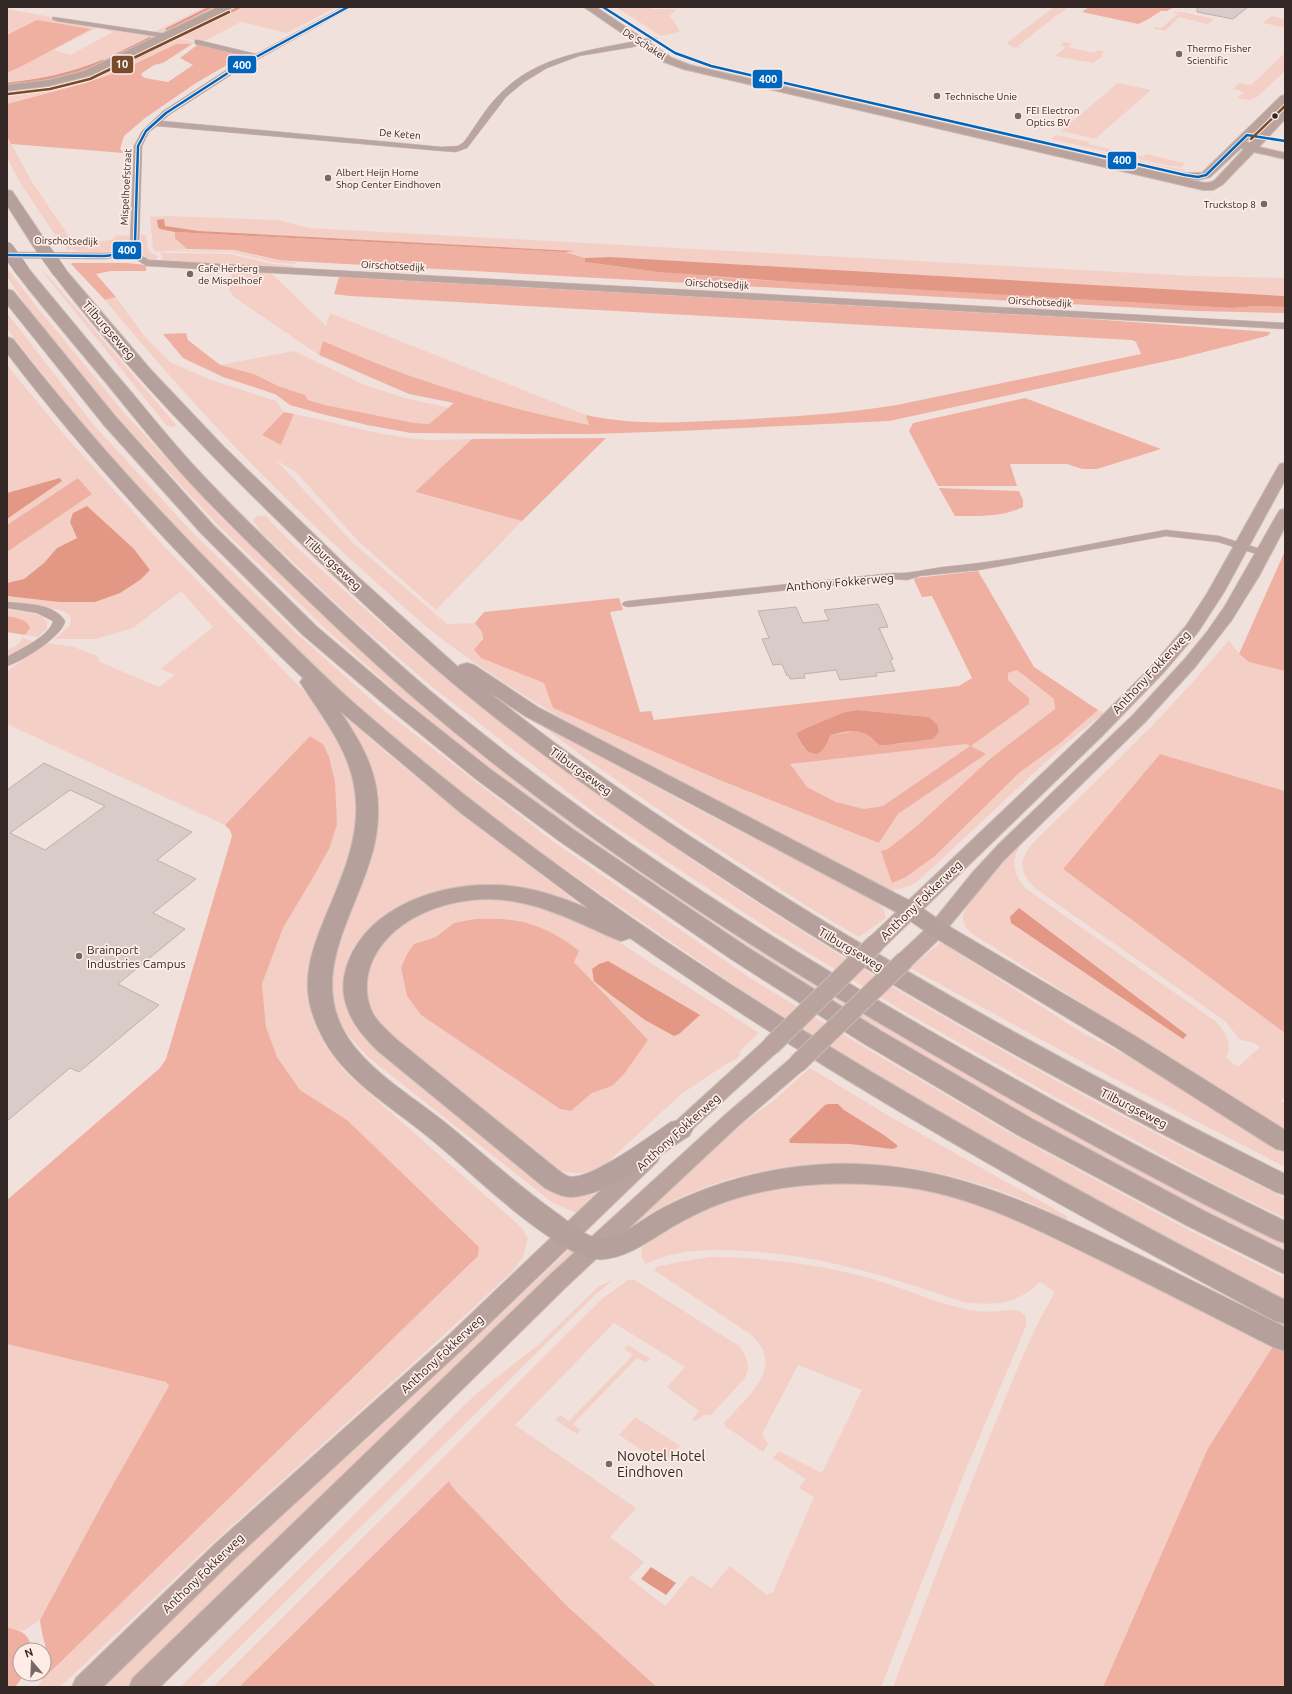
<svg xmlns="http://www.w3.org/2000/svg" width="1292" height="1694" font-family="Ubuntu,sans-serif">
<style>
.green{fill:#f4cfc6;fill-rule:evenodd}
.forest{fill:#efb0a1;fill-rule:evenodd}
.water{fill:#e29885}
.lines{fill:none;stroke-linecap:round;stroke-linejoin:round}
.stream{stroke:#e29885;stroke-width:2.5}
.building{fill:#d8cbc8;stroke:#beb2ae;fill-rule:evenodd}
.street-casing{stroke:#c9bdb9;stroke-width:1}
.secondary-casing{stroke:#c9bdb9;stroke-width:2}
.highway-casing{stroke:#c9bdb9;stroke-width:2}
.street{fill:#baa5a0;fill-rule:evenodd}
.secondary{fill:#baa39c;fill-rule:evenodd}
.highway{fill:#b6a09b;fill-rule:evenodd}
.secondary-bridge-casing{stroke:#c9bdb9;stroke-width:20;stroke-linecap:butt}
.highway-bridge-casing{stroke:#c9bdb9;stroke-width:14;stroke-linecap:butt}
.secondary-bridge{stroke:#baa39c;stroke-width:18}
.highway-bridge{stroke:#b6a09b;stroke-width:14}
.bus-1-casing{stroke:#feece7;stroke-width:4.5}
.bus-2-casing{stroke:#feece7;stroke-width:4.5}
.bus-1{stroke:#0065bd;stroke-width:2.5}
.bus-2{stroke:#7a4b2a;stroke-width:2.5}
.poi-dot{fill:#766965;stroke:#feece7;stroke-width:1.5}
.bus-dot{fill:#332825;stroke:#feece7;stroke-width:1.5}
.labels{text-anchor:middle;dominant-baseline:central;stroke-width:3.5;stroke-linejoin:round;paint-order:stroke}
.far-street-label{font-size:10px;fill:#332825;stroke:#feece7}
.far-poi-label{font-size:10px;fill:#332825;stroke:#feece7;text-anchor:start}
.street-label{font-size:12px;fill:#332825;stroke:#feece7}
.poi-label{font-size:12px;fill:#332825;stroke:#feece7;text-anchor:start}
.near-poi-label{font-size:14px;fill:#332825;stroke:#feece7;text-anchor:start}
.line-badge{stroke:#feece7;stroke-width:1.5}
.badge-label{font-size:11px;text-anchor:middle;font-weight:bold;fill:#fff}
</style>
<rect width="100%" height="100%" fill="#f1e1dc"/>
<path class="green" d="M205 7H221L166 34 152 33Z
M231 7H336L287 33 241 22 202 42 172 36Z
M616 7H645L654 9H670L676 10 670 16 680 31 676 33 661 36Z
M1054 7H1068L1058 15 1063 16 1057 15 1018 46 1022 47C1017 48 1011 48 1007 43L1009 41Z
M7 9 51 17 50 19 100 26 54 50 70 55 113 32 105 30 109 28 159 36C138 46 117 58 95 67 67 78 37 82 7 85Z
M1174 12H1183L1214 19 1208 24 1179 17 1165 31 1155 29 1154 27 1161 28 1178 14 1172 13Z
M1271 16 1285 19V28L1263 23Z
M170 37 195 42 192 44H176L122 70 82 84 7 104V92C45 88 85 82 119 65L118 64Z
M1064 42 1072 44 1068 47 1094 53 1098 50 1105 51 1101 55 1103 56 1093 63 1055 56 1066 47 1060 45Z
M1285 53V71L1257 97 1250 100 1237 98 1244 92 1233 89 1239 83 1251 85Z
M737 74 884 108 885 109 883 110 733 76Z
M1118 83 1151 90 1095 139 1061 131Z
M979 131H984L1179 176 1176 178Z
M1055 135 1090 142 1088 144 1143 157 1146 154 1184 163 1182 167 1165 165 1051 139Z
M7 136 32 182 74 244 111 240 117 235 130 236 129 243C115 255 93 252 76 251V250L70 249 68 251 64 244H61L21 184 7 158Z
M1052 141 1161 166 1186 170 1182 172Z
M165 216 277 220 309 228 1193 276 1285 278V296L645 259 610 257 585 258 565 252 573 251 199 231 165 226 164 219 160 229 175 232V240L187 249C176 249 167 252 156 252L153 248 150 217Z
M141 235H146L148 250 157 256 156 261H148L133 252 140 245Z
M173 250 233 251 276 260 296 262 295 264 273 262 231 252 169 251Z
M160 253 230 254 272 264 295 266 292 269 161 261 163 257Z
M7 271H9L36 306 126 415 225 521 334 626 415 697 753 945 886 1027 1038 1113 1285 1242V1253L1031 1120 878 1030 748 949 575 832 491 770 406 701 324 627 217 524 117 417 28 308 7 277Z
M42 271 49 277 176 425 173 427 167 426Z
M235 271 271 273 326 326 330 313 586 415 590 426C498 407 409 379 323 341L319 355 234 297C225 285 226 283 235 271Z
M116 297 146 338 170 362 211 380 276 401 284 412 262 435 281 445 294 414C335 422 375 435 417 439 435 441 454 439 472 439L416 493 522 521 436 610 358 541 296 472 276 460 353 543 447 624 475 623 482 632 481 658 544 683 554 708 717 779 879 843 898 814 985 754 970 746 883 806 864 809 836 802 807 787 789 764 967 744 971 746 1019 688 1008 680V673L1017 670 1054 699 1055 709 991 758 918 825 888 849 935 856 1019 773 1060 743 1098 710 1104 713 1064 745 916 883C903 889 894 891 879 889 784 840 688 792 596 738 549 711 502 683 458 651 423 626 392 596 360 568 268 485 183 395 105 300Z
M7 313 93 424 192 532 296 633 383 710 554 842 750 978 864 1047 1017 1137 1189 1230 1285 1278V1301L1175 1245 1003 1150 847 1058 737 987 537 850 456 788 368 715 282 636 183 535 84 426 7 329Z
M294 351 365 385 405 398 450 408 429 424 414 423 325 405 308 400 305 395 278 386 254 374 220 365Z
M7 365 62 432 161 543 322 710 351 756 362 825 311 982 314 1021 324 1044 345 1072 521 1227 528 1238 523 1257 512 1272 412 1364 207 1548 60 1687H37L42 1680 478 1256 479 1247 347 1120 300 1090 277 1057 266 1027 262 984 283 928 314 876 329 849 337 825 323 744 310 736 225 825 7 724V671L47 643 74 647 97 656 100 662 159 687 175 675 160 669 213 627 181 591 133 628 96 639H54L70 626 71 618 67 613 59 610 7 601V596L59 602H95L150 570 134 549 70 522 77 538 57 548 44 563 24 579 7 583V552L92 494 78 478 7 525V519L62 481 26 487 7 493Z
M258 516H266C286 539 310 559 333 580 383 626 435 670 488 712 558 768 631 818 704 868 889 991 1084 1101 1285 1198V1218L1224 1189 1055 1097 905 1012 772 931 600 817 435 689 355 621 260 531 253 520Z
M7 609 40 615 47 621V629L38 637 25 635 30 628 22 619 7 616Z
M23 638 33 641 15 653 7 657V650L17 645Z
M1229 640 1239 654 1249 662 1285 671V791L1160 754 1063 869 1285 1033V1097L1281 1101 1285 1104V1138L1156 1050 971 933C967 929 962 923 963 917 964 902 1004 859 1015 846L1019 848C1010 863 1015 875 1025 888L1215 1021C1225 1031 1233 1043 1226 1058L1238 1067 1260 1047 1252 1042 1240 1040 1225 1021 1036 889C1019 873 1018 860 1033 843L1153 725 1192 683Z
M324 697C409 777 503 845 595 916L558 901 455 892 366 942 363 1031 380 1053 557 1195 580 1197 595 1194 576 1213 553 1203 369 1058 348 1035 336 1015 326 982 373 825Z
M513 703C627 777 749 835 869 896L883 908 886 918 859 937C811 910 765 879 718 849 648 803 579 756 513 703Z
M507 896 588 922 759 1033 739 1052 741 1054 736 1059 723 1066 680 1095 606 1164C583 1175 574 1176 550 1167L402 1053 370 1015 363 969 399 922 450 900ZM475 919 517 920 574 962 647 1041 612 1086 592 1093 571 1111 560 1109 421 1015 407 996 401 968 414 944 436 937Z
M941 942 1081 1032 1149 1067 1285 1149V1167L1086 1064 910 968Z
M810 1068 889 1116 1067 1216V1220C1058 1218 1051 1212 1042 1208 1023 1200 1003 1191 983 1185 871 1149 737 1155 637 1222L635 1220 654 1205 739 1126 773 1101Z
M826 1182 915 1186 1002 1211 1274 1345 1208 1448 1103 1687H893C924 1607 954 1526 986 1446 1007 1394 1027 1340 1055 1292L1040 1282C1016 1305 995 1306 963 1302 889 1277 823 1255 744 1251 710 1249 677 1249 646 1264L641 1257 642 1244C658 1235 674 1224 690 1216 732 1194 780 1186 826 1182Z
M574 1245 580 1249 126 1687H102L253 1541 377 1430 477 1337Z
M710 1257C763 1257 815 1264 866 1277 903 1287 939 1306 977 1311 990 1313 1003 1310 1016 1310 1025 1313 1027 1317 1026 1326L964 1474 881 1687H657L568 1607 454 1489 449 1481 239 1687H213L603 1298 628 1280 633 1279 739 1346C747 1357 752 1367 744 1379L711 1415H704L695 1421 692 1419 699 1411 667 1387 685 1367 614 1323 515 1425 636 1508 610 1537 644 1562 629 1578 665 1606 691 1575 711 1588 730 1566 767 1595 773 1592 814 1497 799 1488 806 1479 773 1458 779 1451 822 1473 862 1390 798 1365 762 1434 768 1444 763 1452 726 1427 724 1423C747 1397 788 1366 750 1334L654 1270 656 1267 679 1262Z
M613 1280 596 1294 199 1687H180L477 1393 538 1345 598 1287Z
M7 1344 166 1382 169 1387 106 1497 40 1620 23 1631 7 1627Z
M628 1345 650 1359 646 1363 637 1358 573 1424 581 1430 577 1434 555 1420 560 1415 569 1421 633 1355 624 1349Z
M635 1417 674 1442 680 1446 669 1458 664 1455 658 1461 619 1435Z"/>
<path class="forest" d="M1089 7H1174L1167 11H1161L1147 20 1138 24 1082 12Z
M37 20 91 29 24 65 7 73V35Z
M200 43 244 55 196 83 145 118 124 136 120 149 124 153 11 144 7 136V104L82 84 109 75 122 70 176 44H192L163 63 154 65 142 73 141 75 145 78 168 82 193 65 180 58Z
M175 232 565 252 585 258 586 262C671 275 756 280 842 285 972 293 1102 298 1232 308L1258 306 1285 307V313L1196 311 291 261 279 260 234 250 187 249 175 239Z
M72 263H127L146 265V271H111L96 274 116 297 105 300 71 264Z
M339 277 1077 318 1270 332 1269 335 1263 337 1181 358 889 421 679 431 592 434H531L411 433 367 425 318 413 290 405 275 394 223 377 183 358 163 334 186 333 188 340 220 365 254 374 278 386 305 395 308 400 325 405 414 423 429 424 454 403 409 394 319 355 323 341C409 379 498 407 589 425L586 415C634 426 683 422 731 420 787 417 842 414 897 405L1141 354 1136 342 1132 340 350 296 334 294Z
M1025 398 1161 449 1097 469H1082L1067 464H1010L1017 486H938L909 431 913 423Z
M284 412 294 414 281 445 262 435Z
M606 438 522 521 415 492 472 439Z
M78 478 92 494 7 552V525Z
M939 488 1019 491 1023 500V507C1002 517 978 516 955 516Z
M1285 551V671L1249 662 1239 654Z
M978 571 1034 667 1098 710 1060 743 1019 773 935 856 906 877 892 883 881 851 888 849 918 825 991 758 1055 709 1054 699 1017 670 1008 673V680L1029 698V704L971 746 986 754 898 814 879 843 717 779 553 708 544 683 481 658 474 650 483 639 482 632 475 623 484 612 619 598 623 610 610 612 640 712 651 711 654 720 959 686 972 678 932 596 922 597 914 580 915 578ZM858 710 929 717 937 724 904 743 879 745 868 735 863 732 855 731 831 735 827 740 804 748 799 740 845 712ZM967 744 970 746 883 806 864 809 836 802 807 787 790 764Z
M7 616C16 618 26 618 30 628L25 635 7 632Z
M310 736 323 744 329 757 335 782 337 825 329 849 314 876 283 928 262 984 266 1027 277 1057 300 1090 347 1120 479 1247 478 1256 42 1680C54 1655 42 1644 40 1620L106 1497 169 1386 166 1382 7 1344V1200L160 1068 166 1059 232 836 230 830 225 825Z
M1160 754 1285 791V1033L1063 869Z
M475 919C489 919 504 918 518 921 540 925 562 937 579 951L574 962 648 1040 624 1074 612 1086 592 1093 571 1111 560 1109 421 1015 407 996 401 968 407 954 414 944 436 937 454 923Z
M1274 1345 1285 1351V1687H1103L1208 1448Z
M449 1481 454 1489 568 1607 657 1687H239Z
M7 1627C21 1631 30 1633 31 1650H20V1674H25L15 1687H7Z"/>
<path class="water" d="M164 219 165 226 199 231 575 251 565 252 175 232 160 229 158 227 157 220Z
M610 257 1285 296V307L1258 306 1232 308 791 282 659 272 585 262V258Z
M60 478 62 481 7 519V493Z
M87 506 134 549 150 570 140 580 120 593 95 602H59L7 596V583L24 579 44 563 57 548 77 538 70 522 73 513Z
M858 710 929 717 937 724 939 732 933 739 886 745H879C875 742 873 739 869 736 859 728 843 732 831 735 828 739 828 742 825 746 815 764 801 747 797 734L802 730 845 712Z
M1019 908 1187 1035 1183 1039 1011 923 1010 917Z
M608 961 700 1015 679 1034 674 1036 645 1020 611 995 594 981 592 969 599 964Z
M828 1104H838L844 1110 884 1135 897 1145V1147L893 1149 850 1144 790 1143 789 1140 825 1105Z
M651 1567 676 1583 666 1595 641 1579Z"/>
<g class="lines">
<path class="stream" d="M167 29 211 7
M186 34 240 7
M114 56 150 38
M133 60 169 42
M7 84C40 81 72 74 103 61
M7 93C47 89 85 81 122 65"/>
</g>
<path class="building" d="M1197 7H1248L1233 19 1197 12Z
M878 604 888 627 879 628 893 659 890 660 895 671 876 673 877 676 840 680 836 670 804 674 805 678 790 679 789 675 787 676 782 664 773 665 762 639 769 638 758 611 796 607 803 623 829 620 824 610Z
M44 763 192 832 157 860 196 879 153 913 185 929 118 984 159 1005 79 1072 70 1068 7 1121V790ZM70 790 105 806 45 850 10 833Z"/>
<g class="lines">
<defs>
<path id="street" d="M343 7H352L237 71 169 115 162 121 442 147 458 146 464 142C476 126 486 107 501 93 542 51 601 50 654 37L658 39 633 47 579 56 547 68 524 82 506 97 467 148 456 152 442 151 157 126 149 132 142 146 139 243 132 250 149 260 1285 323V329L147 266 126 254 120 257 104 259 7 258V252L104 253 118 252 130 244 134 146 142 131 163 111 231 67 250 57 195 44V40H198L256 54Z
M53 17 167 34 171 36 167 38 56 21 52 19Z
M1166 530 1219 536 1267 551 1268 553 1263 556 1218 542 1166 536 979 570 920 576 907 580 893 579 628 607 624 606 622 604 624 602 628 601 893 573C910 574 927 569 944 567 1018 560 1092 543 1166 530Z
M7 602C25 604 54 603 65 621 63 636 21 662 7 666V657C19 650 51 635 53 621L37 613 7 608Z"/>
<path id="secondary" d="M218 7H231L230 9 92 75 49 86 7 91V85L49 80 84 71Z
M584 7H596L672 58 690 65 1180 177 1178 175 1180 173H1202L1281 96 1285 95V104L1246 142 1250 143 1281 111 1285 110V119L1259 147 1285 153V159L1254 152 1222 185 1213 190H1203L683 69 664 62ZM1241 148 1244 149 1214 181C1206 185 1196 181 1188 179L1198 180 1210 177Z
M1285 463V480L1224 592 1198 632 1163 673 1101 737 883 948 876 949 869 948 867 943 869 938 1089 729 1151 667 1186 626 1208 592 1278 467 1280 464Z
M1285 509V527L1259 576 1231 621 1195 667 1145 722 1003 861 937 941 912 965 905 966 898 965 895 960 898 955 931 924 973 872 1000 843 1133 715 1184 660 1207 632 1225 606 1278 513 1280 510Z
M771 1039 778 1041 781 1046 778 1051 677 1143 670 1146 663 1143 660 1138 663 1133 764 1041Z
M797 1057 804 1059 807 1064 804 1069 739 1125 567 1286 160 1687H129L133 1678 551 1274 725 1115 790 1059Z
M650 1148 657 1150 660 1156 657 1162 466 1346 233 1560 103 1687H72L76 1678 215 1544 450 1334 643 1150Z"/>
<path id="highway" d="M7 190 12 191 14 194 49 246 46 249 41 251 36 249 33 246 7 205Z
M22 265 27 267C56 302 85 337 114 372 142 404 168 438 197 469 228 503 261 534 293 566 338 608 382 650 429 690 582 819 752 928 925 1028 1043 1096 1163 1162 1285 1221V1243L1276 1240C1149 1178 1026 1109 905 1038 734 938 565 828 414 698 368 658 324 616 280 573 248 542 215 510 185 477 156 445 130 412 103 379 77 348 52 318 27 287L14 270 17 267Z
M59 266 64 268 151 370 224 447 358 577 458 667 460 665 467 663 474 665 539 708 918 905 945 924 1135 1036 1285 1130V1151L1276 1149 1117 1048 929 934 902 915 525 716 489 692C563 752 642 806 722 857 903 975 1092 1078 1285 1174V1195L1276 1192C1081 1094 891 990 709 869 631 818 554 765 482 707 407 647 338 580 270 513 192 437 117 358 51 271L54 268Z
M7 289 13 291 115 416 213 525 317 627 404 701 490 769 574 830 747 947 881 1031 1034 1120 1206 1212 1285 1251V1274L1276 1270 1188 1226 1016 1134 863 1043 731 959 558 840 476 779 390 709 303 635 201 533 103 424 7 304Z
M7 337 13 339C87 434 164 518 250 603 285 637 319 672 355 704 633 947 958 1130 1285 1300V1324L1275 1321C1054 1203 835 1082 630 938L621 941 613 938C573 920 535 900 489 899 444 899 389 919 371 964 365 980 365 999 373 1014 379 1024 388 1031 396 1039L558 1170C562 1173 567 1177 572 1177 595 1177 650 1136 671 1122L680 1120 689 1122 693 1129 689 1136C658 1155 608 1196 571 1197 563 1197 552 1192 545 1188L378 1051C365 1038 353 1025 347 1007 341 991 343 975 349 960 371 907 436 885 489 885 523 884 557 895 589 909L461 813 340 711C356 735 371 759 376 787 380 810 378 835 371 857 354 916 308 977 348 1038 371 1073 416 1099 448 1125 485 1155 519 1187 558 1214 569 1222 581 1233 593 1237 613 1245 645 1217 663 1208 714 1181 774 1166 832 1164 940 1161 1025 1200 1120 1246 1176 1272 1230 1300 1285 1327V1351L1275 1348C1216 1318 1157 1288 1098 1259 1036 1229 974 1196 905 1187 836 1179 759 1183 696 1214 685 1220 674 1225 664 1232 645 1243 627 1257 604 1259 594 1260 585 1257 576 1253 522 1224 478 1178 431 1139 395 1109 347 1082 324 1040 316 1025 309 1008 308 991 306 964 317 937 327 913 344 873 363 830 354 785 347 746 321 715 300 682L303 678C197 576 96 470 7 353Z"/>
</defs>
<use href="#street" class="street-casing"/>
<use href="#secondary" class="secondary-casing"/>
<use href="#highway" class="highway-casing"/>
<use href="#street" class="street"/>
<use href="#secondary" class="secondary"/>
<use href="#highway" class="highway"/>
<defs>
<path id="secondary-bridge" d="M771 1046 876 943
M797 1064 905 960"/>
<path id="highway-bridge" d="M41 246 59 271
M7 249 22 270"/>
</defs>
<use href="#secondary-bridge" class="secondary-bridge-casing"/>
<use href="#highway-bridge" class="highway-bridge-casing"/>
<use href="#secondary-bridge" class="secondary-bridge"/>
<use href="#highway-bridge" class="highway-bridge"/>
<defs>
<path id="bus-1" d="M603 7 675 53 711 66 1185 175 1198 177 1206 175 1247 135 1285 141
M7 255 104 256C116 255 127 253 135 243L138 146 146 131 166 113 234 69 348 7"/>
<path id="bus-2" d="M8 94 50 89 90 79 229 12
M1251 139 1285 106"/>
</defs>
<use href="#bus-1" class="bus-1-casing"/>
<use href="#bus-2" class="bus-2-casing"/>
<use href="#bus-1" class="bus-1"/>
<use href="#bus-2" class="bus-2"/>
</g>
<g class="poi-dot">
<circle cx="1179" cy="54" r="4"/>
<circle cx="937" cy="96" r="4"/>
<circle cx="1018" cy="116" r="4"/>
<circle cx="328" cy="178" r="4"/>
<circle cx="1264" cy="204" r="4"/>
<circle cx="190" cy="274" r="4"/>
<circle cx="79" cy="956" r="4"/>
<circle cx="609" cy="1464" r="4"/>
</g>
<circle class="bus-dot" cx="1275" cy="116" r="3.5"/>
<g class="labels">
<g class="far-street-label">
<text transform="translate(644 44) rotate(33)">De Schakel</text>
<text transform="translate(400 134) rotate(5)">De Keten</text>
<text transform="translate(126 187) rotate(-87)">Mispelhoefstraat</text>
<text transform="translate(66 241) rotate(1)">Oirschotsedijk</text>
<text transform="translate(393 266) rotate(3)">Oirschotsedijk</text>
<text transform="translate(717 284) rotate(3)">Oirschotsedijk</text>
<text transform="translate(1040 302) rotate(3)">Oirschotsedijk</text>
</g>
<g class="far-poi-label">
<text x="1187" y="48">Thermo Fisher<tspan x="1187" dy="12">Scientific</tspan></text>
<text x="945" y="96">Technische Unie</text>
<text x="1026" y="110">FEI Electron<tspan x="1026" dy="12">Optics BV</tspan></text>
<text x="336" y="172">Albert Heijn Home<tspan x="336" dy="12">Shop Center Eindhoven</tspan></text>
<text x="1256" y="204" text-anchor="end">Truckstop 8</text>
<text x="198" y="268">Cafe Herberg<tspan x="198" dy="12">de Mispelhoef</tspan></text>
</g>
<g class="street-label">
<text transform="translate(109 330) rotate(49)">Tilburgseweg</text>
<text transform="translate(333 563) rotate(43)">Tilburgseweg</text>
<text transform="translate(840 582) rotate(-5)">Anthony Fokkerweg</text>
<text transform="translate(1151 672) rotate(-47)">Anthony Fokkerweg</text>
<text transform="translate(581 771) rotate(36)">Tilburgseweg</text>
<text transform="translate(921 900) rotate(-44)">Anthony Fokkerweg</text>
<text transform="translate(851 949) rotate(31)">Tilburgseweg</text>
<text transform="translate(1134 1108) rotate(27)">Tilburgseweg</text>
<text transform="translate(678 1132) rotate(-42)">Anthony Fokkerweg</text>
<text transform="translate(442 1354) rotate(-43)">Anthony Fokkerweg</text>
<text transform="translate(203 1573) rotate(-44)">Anthony Fokkerweg</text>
</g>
<g class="poi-label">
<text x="87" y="949">Brainport<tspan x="87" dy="14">Industries Campus</tspan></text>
</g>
<g class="near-poi-label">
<text x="617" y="1456">Novotel Hotel<tspan x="617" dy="16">Eindhoven</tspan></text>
</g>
</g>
<g class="line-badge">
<rect x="111" y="55" width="23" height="19" rx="4" fill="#7a4b2a"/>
<rect x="227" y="55" width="30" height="19" rx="4" fill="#0065bd"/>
<rect x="752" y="69" width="31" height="20" rx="4" fill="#0065bd"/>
<rect x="1107" y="151" width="30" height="19" rx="4" fill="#0065bd"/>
<rect x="112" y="241" width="30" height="19" rx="4" fill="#0065bd"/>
</g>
<g class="badge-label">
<text x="122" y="68">10</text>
<text x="242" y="69">400</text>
<text x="768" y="83">400</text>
<text x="1122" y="164">400</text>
<text x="127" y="254">400</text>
</g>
<rect width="1292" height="1694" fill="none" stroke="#332825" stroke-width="16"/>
<g transform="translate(32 1662) rotate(341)"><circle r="19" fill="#feece7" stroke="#ad9e99"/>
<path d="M0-3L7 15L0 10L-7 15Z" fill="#766965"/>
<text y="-6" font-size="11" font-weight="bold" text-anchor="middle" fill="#332825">N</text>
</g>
</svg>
